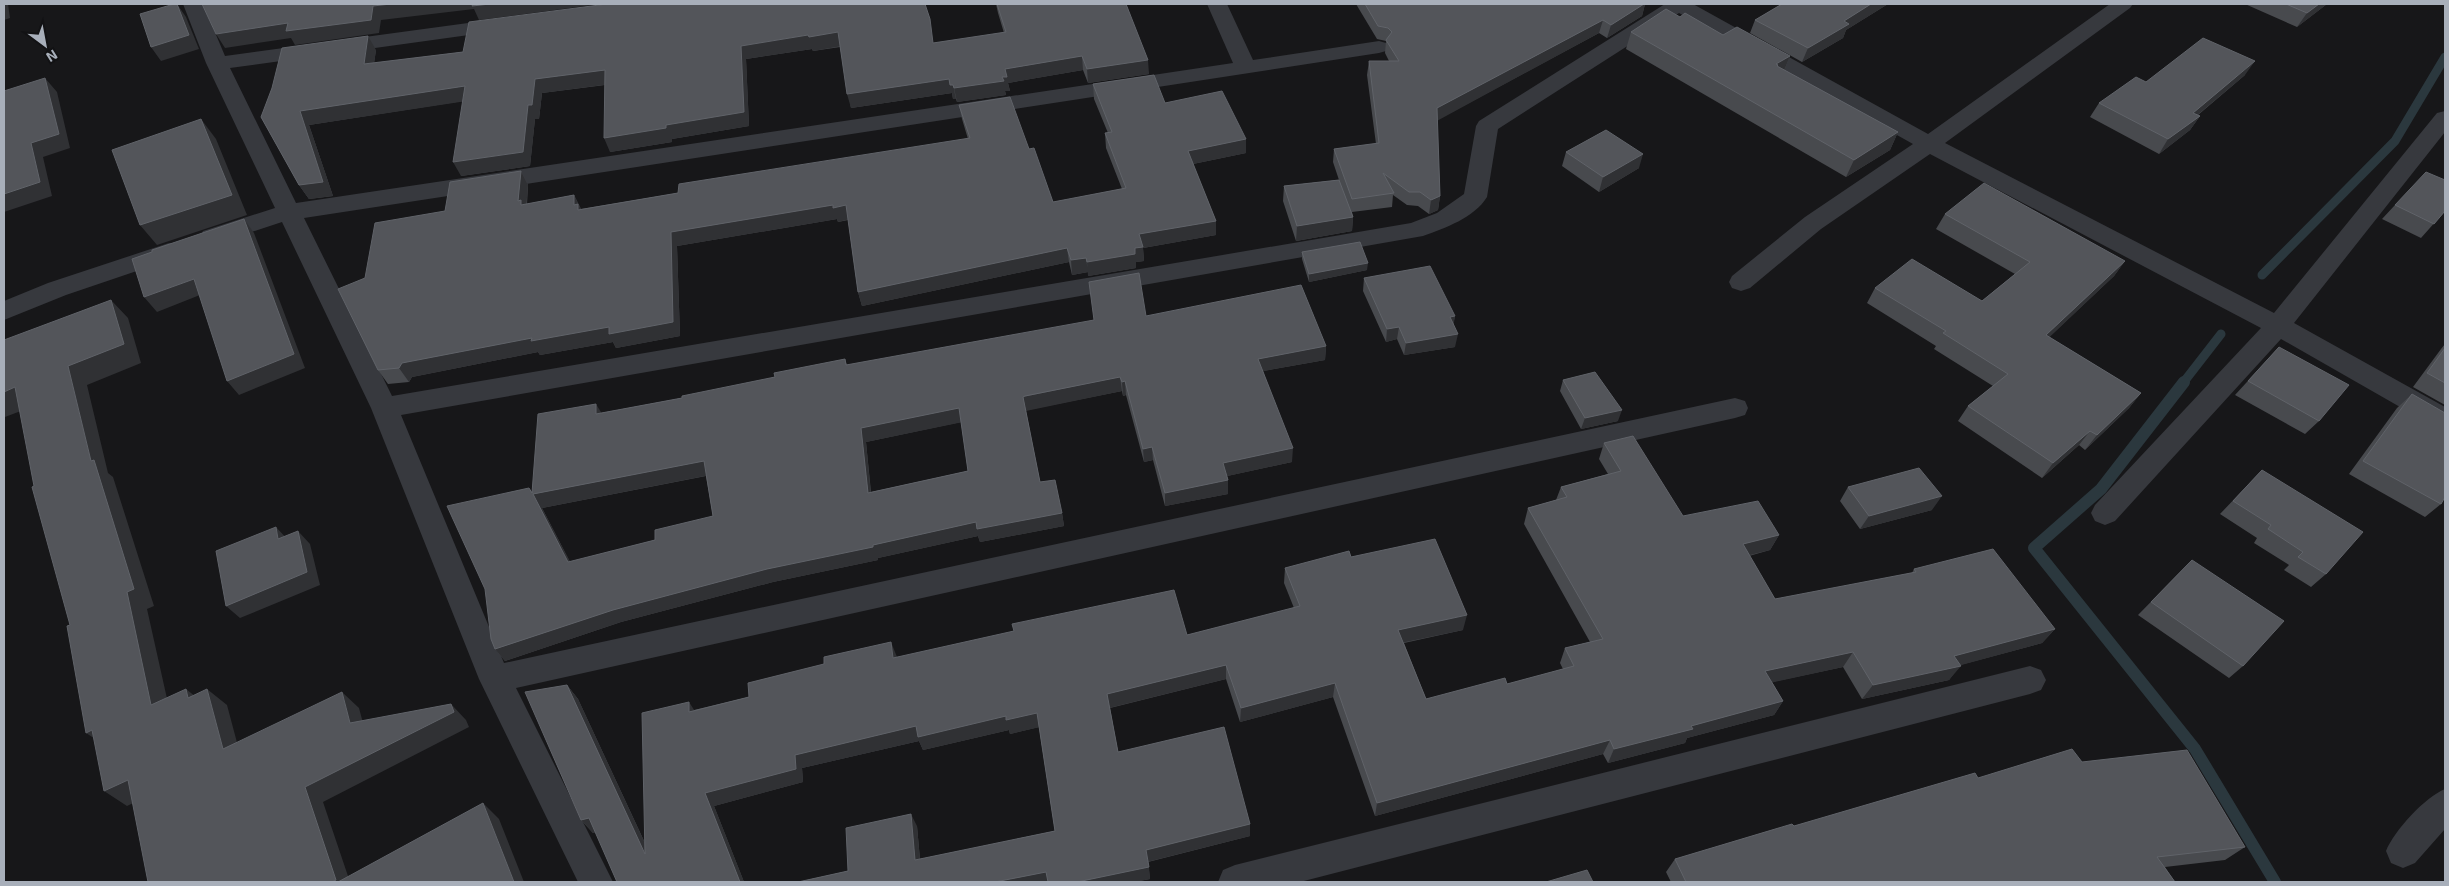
<svg xmlns="http://www.w3.org/2000/svg" width="2449" height="886" font-family="'Exo 2',sans-serif">
<style>
.lines{fill:none;stroke-linecap:round;stroke-linejoin:round}
.stream-far1{stroke:#2b383e;stroke-width:9}
.stream{stroke:#2b383e;stroke-width:12}
.street{fill:#37393e;fill-rule:evenodd}
.wall{fill:#484a4e;fill-rule:evenodd}
.shaded-wall{fill:#303134}
.building{fill:#53555a;stroke:#606369;fill-rule:evenodd}
</style>
<rect width="100%" height="100%" fill="#171719"/>
<g class="lines">
<path class="stream-far1" d="M2262 275 2395 141 2445 57
M2183 383 2221 334"/>
<path class="stream" d="M2184 382 2101 489 2034 548 2195 749 2275 882"/>
<path class="street" d="M183 4H203L225 56 505 18 512 20 515 24 512 28 505 30 230 68 296 203 1233 63 1207 4H1227L1253 60 1379 41 1386 43 1389 47 1386 51 1379 53 304 218 392 396 1411 223 1437 213 1464 194 1476 126 1479 121 1665 4H1693L1928 134 2110 4H2133L2130 8 1945 143 2274 313 2437 113 2445 111V132L2294 323 2445 407V430L2435 427 2281 339 2115 521 2105 525 2095 521 2091 513 2095 505 2261 328 1930 154 1821 229 1750 288 1741 291 1732 288 1729 282 1732 276 1805 217 1913 144 1679 13 1498 129 1487 197C1474 218 1445 228 1423 236L401 415 504 663 1735 398 1745 401 1748 408 1745 415 1735 418 516 688 613 882H578L479 679 371 408 282 222 212 245 203 243 200 237 203 231 275 208 206 63Z
M169 243 178 245 181 251 178 257 66 295 4 320V301L48 283Z
M2030 666 2041 670 2046 680 2041 690 2030 694 1300 882H1218L1223 870 1235 865Z
M2445 789V829L2415 863 2403 868 2391 863 2386 851C2394 831 2425 797 2445 789Z"/>
</g>
<path class="wall" d="M996 4H1126L1149 74 1088 83 1083 70 1008 83 1010 91H1005L1006 95 957 102 956 99H953L952 93 851 108 840 47 813 51 812 49 746 59 749 126 672 139V142L610 152 605 85 542 93 539 119H535L530 166 461 176 463 101 309 125 333 196 309 199 299 185 261 117 376 50 374 63 463 52 934 43 1004 33 998 13Z
M1356 4H1645L1642 16 1607 38 1599 33 1437 120 1440 196 1438 210 1429 214 1418 206 1407 205 1393 195 1392 207 1352 212 1353 217 1352 231 1296 241 1283 201 1284 186 1339 180 1333 162 1334 149 1376 144 1367 75 1369 61H1389L1385 53 1386 41 1377 39Z
M1782 4H1888L1846 30 1843 38 1802 62 1750 33 1755 20Z
M2245 4H2327L2297 27Z
M1680 17 1723 35 1790 56 1784 71 1898 132 1890 150 1846 177 1626 49 1631 32Z
M2245 75 2198 115 2200 116 2190 130 2159 154 2090 117 2099 103 2146 82Z
M1093 84 1165 103 1246 139V153L1193 164 1216 221V235L1143 248 1144 261 1136 262V268L1088 276V272L1072 275 1069 262 862 306 858 292 848 220 838 222 837 219 677 246 680 336 616 348 613 342 540 355 538 352 412 377 409 382 388 384 378 370 445 211 521 171 528 185 527 204 574 195 581 209 678 193 968 139 962 119 959 105 1029 149 1053 202 1122 189 1106 148 1105 133H1108L1094 99Z
M1566 152 1639 168 1599 192 1562 166Z
M2395 205 2445 211 2421 238 2382 219Z
M1945 214 2125 261 2114 276 2049 337 2141 393 2129 408 2085 450 2079 445 2042 478 1958 421 1968 406 1993 386 1934 349 1936 346 1867 303 1875 288 1982 301 2015 274 1936 229Z
M1302 252 1367 270 1309 282 1302 259Z
M1364 278 1455 316 1453 325 1455 347 1404 355 1397 339 1386 342 1363 291Z
M1146 316 1326 346 1325 360 1263 371 1292 462 1227 476 1228 480V494L1165 506 1153 460 1144 462 1126 395 1123 396 1122 391 1027 410 1026 411 1040 482 1062 513 1064 526 980 542 978 536 878 558V560L773 582 621 622 505 661 495 649 532 492 601 413 682 398 775 377 845 359 847 365ZM961 422 968 471 871 492 866 442ZM706 476 713 516 655 540 570 562 542 508Z
M2445 344V405L2413 387 2441 349Z
M2279 347 2319 421 2305 434 2235 395Z
M1563 380 1618 421 1581 429 1560 391Z
M2412 394 2441 504 2425 517 2349 474 2397 408Z
M1604 443 1683 516 1779 535 1770 550 1749 556 1775 599 1912 573 1914 569 2055 629 2042 643 1960 665 1949 680 1862 699 1843 667 1772 682 1783 701 1774 715 1687 738 1685 743 1608 763 1603 754 1375 816 1333 697 1240 722 1226 679 1110 708 1118 752 1250 824V836L1148 862 1150 879 1134 882H798L848 871 917 826 920 859 1055 831 1039 727 1010 734 1009 730 923 750 919 741 802 768 803 782 714 806 744 882 596 832 593 833 581 820 567 685 578 699 645 843 694 710 749 697 897 657 1187 635 1294 608 1284 583 1285 568 1351 557 1463 630 1404 643 1426 699 1507 684 1563 669 1560 663 1565 648 1590 642 1524 524 1528 508 1556 500 1561 487 1608 474 1599 459Z
M2262 470 2326 574 2311 587 2284 570 2289 565 2254 543 2257 538 2220 514Z
M1848 487 1932 510 1860 529 1840 501Z
M2192 560 2243 666 2229 678 2138 615Z
M2082 762 2245 847 2225 860 2165 867 2175 882H1671L1666 872 1675 859 1794 826 1978 778Z"/>
<path class="shaded-wall" d="M4 4H8L10 18 4 20Z
M177 4 186 17 199 49 161 61 151 47Z
M391 4H600L479 20 474 9 381 20 379 33 295 45 291 38 225 48 216 34 373 6Z
M1644 4H1645L1642 16 1607 38 1611 25Z
M1871 4H1888L1846 30 1843 38 1802 62 1808 48 1844 21Z
M2319 4H2327L2297 27 2307 13Z
M1603 20 1599 33 1435 122 1437 108Z
M838 32 842 46 813 51 812 49 746 59 749 126 672 139V142L610 152 604 138 666 125 741 46 808 35Z
M368 36 376 50 372 78 364 64Z
M1082 56 1083 70 1008 83 1010 91H1005L1006 95 957 102 954 88 1002 77 1005 69Z
M1790 56 1783 73 1773 79 1776 64Z
M1148 60 1149 74 1088 83 1087 69Z
M2255 61 2245 75 2183 127 2193 113Z
M605 70 611 84 542 93 539 119H535L530 166 461 176 453 162 528 105 535 79Z
M45 78 57 92 70 148 43 157 52 196 4 212V194Z
M949 79 953 85 956 99H953L952 93 851 108 847 94Z
M465 86 473 100 309 125 333 196 309 199 299 185 300 111Z
M2200 116 2190 130 2159 154 2168 139Z
M201 119 216 139 247 215 157 245 140 225Z
M1898 132 1890 150 1846 177 1854 160Z
M1246 139V153L1188 165V151Z
M1643 154 1639 168 1599 192 1603 177Z
M521 171 528 185 526 210 518 201Z
M574 195 581 209 585 224 574 205Z
M1440 196 1438 210 1429 214 1431 200Z
M833 205H846L850 219 838 222 837 219 677 246 680 336 616 348 613 342 540 355 538 352 412 377 409 382 399 368 402 363 532 338 671 232Z
M1353 217 1352 231 1296 241 1297 226Z
M244 219 254 233 305 368 239 395 227 381Z
M1216 221V235L1143 248 1144 261 1136 262V268L1088 276 1087 262 1135 248 1139 234Z
M1067 248 1069 262 862 306 858 292Z
M1086 258 1088 272 1072 275 1071 260Z
M2125 261 2114 276 2036 350 2046 335Z
M1368 263 1367 270 1309 282V274Z
M194 279 205 293 157 312 144 297Z
M111 300 128 318 141 363 87 385 108 473 113 477 154 606 147 609 172 721 151 705 91 461 68 366Z
M1455 316 1453 329 1450 317Z
M1399 327 1397 339 1386 342 1387 329Z
M1458 334 1455 347 1404 355 1406 343Z
M1326 346 1325 360 1258 372V359Z
M1120 377 1122 391 1026 411 1023 397Z
M1125 381 1126 395 1123 396 1122 382Z
M15 387 34 406 5 417 4 416V392Z
M2141 393 2129 408 2085 450 2097 435Z
M596 404 604 417 596 414Z
M959 408 963 422 866 442 872 506 868 493 861 428Z
M1622 410 1618 421 1581 429 1585 418Z
M2090 431 2079 445 2042 478 2053 463Z
M1152 447 1153 460 1144 462 1143 449Z
M1293 448 1292 462 1223 477V463Z
M704 461 710 475 542 508 577 575 568 562 529 488 534 494Z
M1228 480V494L1165 506V493Z
M1942 496 1932 510 1860 529 1869 516Z
M1062 513 1064 526 980 542 978 536 878 558V560L773 582 621 622 505 661 495 649 613 610 767 569 976 522Z
M276 527 288 540 278 539Z
M298 531 310 544 320 585 240 618 226 606Z
M1779 535 1770 550 1734 559 1743 544Z
M1467 615 1463 630 1396 644 1398 630Z
M2055 629 2042 643 1943 670 1961 666 1949 680 1862 699 1873 685 1954 656Z
M891 642 897 657 893 658Z
M1853 652 1843 667 1756 686 1765 671Z
M1226 665V679L1109 708 1107 694Z
M1335 683 1333 697 1240 722 1241 708Z
M567 685 578 699 656 867 645 854Z
M186 689 206 705 188 698Z
M207 689 227 705 243 765 223 749Z
M342 692 359 708 367 738 350 723Z
M1783 701 1774 715 1687 738 1685 743 1608 763 1614 749 1691 726Z
M689 702 698 716 689 712Z
M451 704 466 720 469 727 323 802 350 882H332L305 787Z
M1037 713 1040 727 1010 734 1009 730 923 750 919 741 802 768 803 782 714 806 744 882H740L705 793 795 755 916 726Z
M92 730 109 748 86 733Z
M1610 740 1603 754 1375 816 1377 803Z
M128 780 150 795 127 806 104 791Z
M483 803 499 819 524 882H514Z
M911 814 917 826 921 872 915 860Z
M589 818 601 831 593 833 581 820Z
M1250 824V836L1147 862 1146 850Z
M1149 867 1150 879 1134 882H1077Z
M1046 872 1049 882H995Z"/>
<path class="building" d="M174 4H177L189 35 151 47 140 14Z
M202 4H391L373 6 371 20 286 31 288 23 216 34Z
M473 4H490L472 6Z
M607 4H925L930 19 933 43 1006 32 997 4H1126L1148 60 1087 69 1082 56 1005 69 1007 77H1002L1004 81 954 88 953 85H950L949 79 847 94 838 32 809 37 808 35 741 46 744 112 666 125V128L604 138 605 70 535 79 532 105H528L523 152 453 162 465 86 300 111 323 182 299 185 261 117 272 88 282 48 368 36 364 64 463 52 469 22Z
M1365 4H1644L1611 25 1603 20 1437 108 1440 196 1431 200 1420 192H1409L1383 173 1394 193 1352 199 1334 149 1379 143 1369 61H1399L1386 40 1392 32 1388 28 1378 26Z
M1782 4H1871L1844 21 1849 24 1808 48 1755 20Z
M2286 4H2319L2307 13Z
M1666 9 1680 17 1685 13 1723 35 1737 27 1790 56 1776 64 1778 65 1777 66 1898 132 1854 160 1631 32Z
M2203 38 2255 61 2193 113 2200 116 2168 139 2099 103 2136 77 2146 82Z
M1154 75 1165 103 1222 91 1246 139 1188 151 1216 221 1139 234 1143 247 1135 248V254L1087 262 1086 258 1071 260 1067 248 858 292 846 205 833 208V205L671 232 673 322 609 334V327L531 341 532 338 402 363 399 368 378 370 338 289 365 278 375 223 445 211 450 182 521 171 518 201 521 200V205L574 195V205L578 204V210L678 193 679 184 970 138 959 105 1010 97 1029 149 1034 148 1053 202 1126 188 1105 133 1112 132 1093 84Z
M45 78 59 134 31 143 40 182 4 194V91Z
M201 119 232 195 140 225 112 150Z
M1606 130 1643 154 1603 177 1566 152Z
M2426 172 2445 180V211L2434 224 2395 205Z
M1339 180 1353 217 1297 226 1284 186Z
M1984 183 2125 261 2046 335 2141 393 2097 435 2090 431 2053 463 1968 406 2008 374 1943 333 1946 331 1875 288 1912 259 1982 301 2030 262 1945 214Z
M244 219 294 354 227 381 194 279 144 297 132 259 152 252V250Z
M1360 242 1368 263 1309 274 1302 252Z
M1430 266 1455 316 1450 317 1458 334 1406 343 1399 327 1387 329 1364 278Z
M1139 273 1146 316 1301 285 1326 346 1258 359 1293 448 1223 463 1228 480 1165 493 1152 447 1143 449 1125 381 1122 382 1120 377 1025 396 1023 397 1040 482 1055 480 1062 513 977 529 976 522 873 545V547L767 569 613 610 495 649 491 639 485 589 447 506 529 488 532 493 538 414 596 404V414L682 398V396L775 377 774 373 845 359 846 365 1094 320 1089 282ZM959 408 968 471 868 493 861 428ZM704 461 713 516 655 530V540L568 562 533 494Z
M111 300 124 344 68 366 91 461 94 460 134 589 127 592 151 705 186 689 188 698 207 689 223 749 342 692 350 723 451 704 454 712 305 787 336 880 332 882H148L128 780 104 791 92 730 86 733 67 626 70 625 32 487 34 486 15 387 4 392V340Z
M2279 347 2349 385 2319 421 2248 381Z
M2445 348V383L2427 373Z
M1595 372 1622 410 1585 418 1563 380Z
M2412 394 2445 413V497L2441 504 2363 461Z
M1633 436 1683 516 1758 501 1779 535 1743 544 1775 599 1916 572 1914 569 1993 549 2055 629 1954 656 1961 666 1873 685 1853 652 1765 671 1783 701 1691 726 1693 729 1614 749 1610 740 1377 803 1335 683 1241 708 1226 665 1107 694 1118 752 1224 727 1250 824 1146 850 1149 867 1077 882H1048L1046 872 995 882H798L848 871 846 828 911 814 915 860 1055 831 1037 713 1006 720V716L918 737 916 726 795 755 796 769 705 793 740 882H617L589 818 581 820 525 692 567 685 645 854 642 713 689 702V712L749 697 748 683 824 664V657L891 642 893 658 1014 631 1012 624 1174 590 1187 635 1300 606 1285 568 1349 551 1351 557 1435 539 1467 615 1398 630 1426 699 1505 678 1507 684 1574 666 1565 648 1603 639 1528 508 1567 497 1561 487 1621 471 1604 443Z
M1919 468 1942 496 1869 516 1848 487Z
M2262 470 2363 532 2326 574 2298 557 2303 552 2268 529 2271 525 2233 501Z
M276 527 278 539 298 531 307 572 226 606 216 551Z
M2192 560 2284 621 2243 666 2151 602Z
M2072 749 2082 762 2187 750 2245 847 2157 857 2175 882H1686L1675 859 1792 824 1794 826 1975 773 1978 778Z
M483 803 514 882H338Z
M1587 870 1593 882H1546Z"/>
<rect width="2449" height="886" fill="none" stroke="#a8afba" stroke-width="10"/>
<g transform="translate(45 45) rotate(148)" stroke="#121214" stroke-width="4" paint-order="stroke">
<path d="M0-4L9 19L0 12L-9 19Z" fill="#a8afba"/>
<text y="-8" font-size="14" font-weight="bold" text-anchor="middle" fill="#a8afba">N</text>
</g>
</svg>
